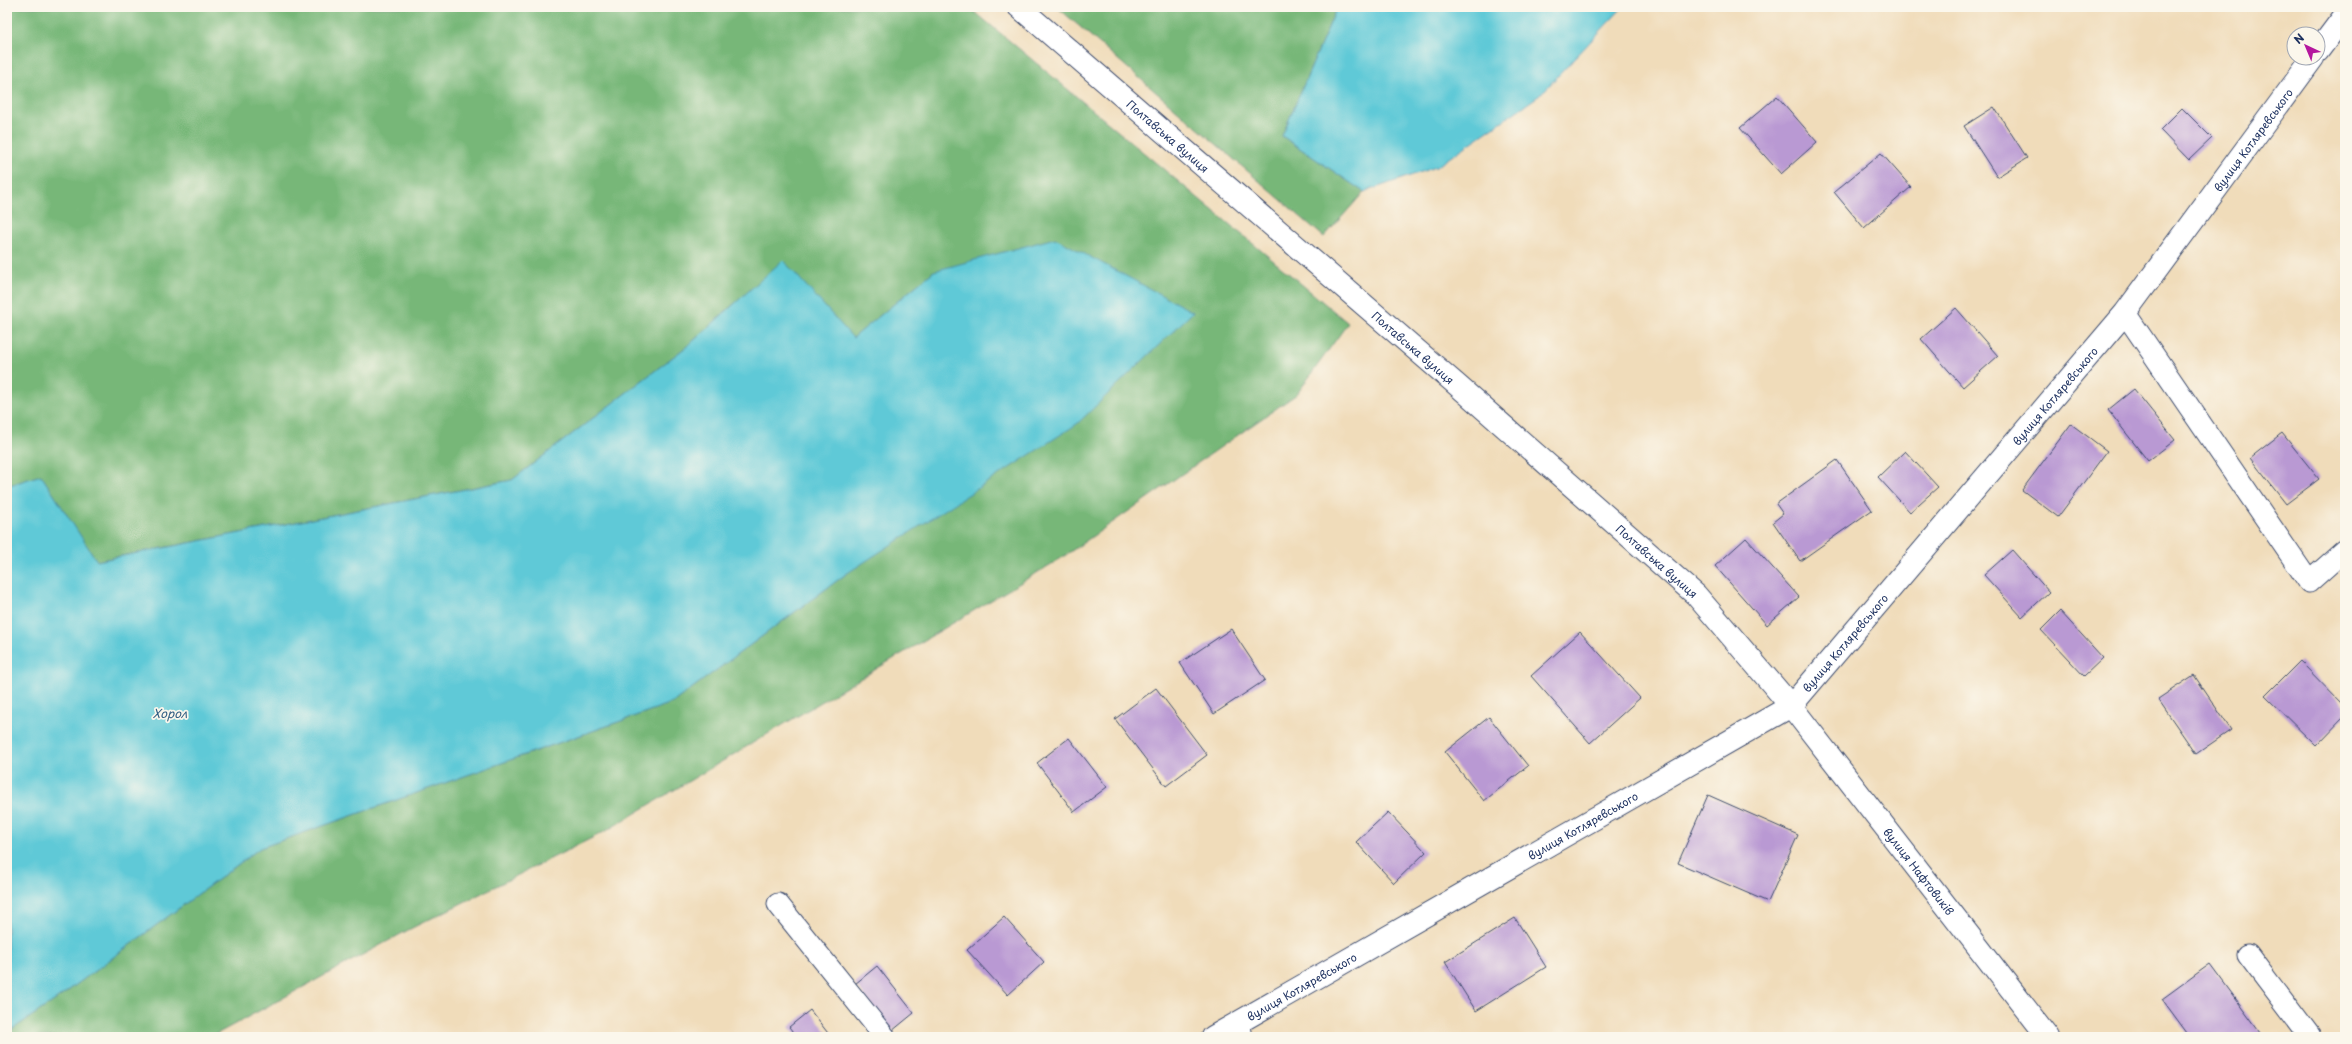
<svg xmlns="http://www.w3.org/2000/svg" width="2352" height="1044" font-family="'Playpen Sans',sans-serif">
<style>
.forest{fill:#77b778;stroke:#49736b}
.water{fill:#5ec9d7;stroke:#3c7c9a}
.building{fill:#b999d3}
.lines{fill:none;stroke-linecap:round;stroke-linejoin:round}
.service-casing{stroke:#3b496c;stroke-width:23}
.minor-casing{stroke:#3b496c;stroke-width:24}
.tertiary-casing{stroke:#3b496c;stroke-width:24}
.service{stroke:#fff;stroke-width:21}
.minor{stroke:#fff;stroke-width:22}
.tertiary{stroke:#fff;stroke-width:22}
.labels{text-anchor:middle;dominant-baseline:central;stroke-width:3.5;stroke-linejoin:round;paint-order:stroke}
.street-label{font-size:11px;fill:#1b2f5e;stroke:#fbf7ec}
.water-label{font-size:12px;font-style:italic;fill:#2f5d82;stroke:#fbf7ec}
</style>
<rect width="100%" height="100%" fill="#fbf7ec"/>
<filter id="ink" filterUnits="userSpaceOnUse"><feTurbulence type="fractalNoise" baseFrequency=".025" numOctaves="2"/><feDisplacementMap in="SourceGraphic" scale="8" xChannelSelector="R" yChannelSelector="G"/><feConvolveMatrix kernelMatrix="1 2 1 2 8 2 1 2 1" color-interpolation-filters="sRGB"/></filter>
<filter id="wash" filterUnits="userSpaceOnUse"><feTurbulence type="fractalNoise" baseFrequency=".012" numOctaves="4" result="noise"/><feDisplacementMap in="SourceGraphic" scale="16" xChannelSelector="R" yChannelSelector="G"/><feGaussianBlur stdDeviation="0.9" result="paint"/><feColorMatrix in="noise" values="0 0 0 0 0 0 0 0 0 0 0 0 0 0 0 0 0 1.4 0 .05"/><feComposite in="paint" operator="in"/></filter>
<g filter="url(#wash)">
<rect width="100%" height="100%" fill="#f0dcba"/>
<path class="forest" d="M7 7H969L1348 323 1297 394 1060 559 604 832 412 928 211 1037H7V1033L61 996 260 848 672 703 846 574 934 271 853 338 735 303 690 344 512 480 96 561 41 475 7 486Z
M1057 7H1337L1282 136 1364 192 1324 237Z"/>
<path class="water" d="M1337 7H1623L1540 95 1436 167 1364 192 1282 136Z
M1055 238 1193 312 1077 424 846 574 672 703 260 848 61 996 7 1033V486L41 475 97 561 512 480 690 344 783 260 853 338 934 271Z"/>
<g id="blocks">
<path class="building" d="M1777 96 1817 142 1781 174 1740 128Z
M1994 107 2027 158 1997 177 1964 126Z
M2182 108 2212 138 2189 160 2160 130Z
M1881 153 1911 187 1864 228 1834 192Z
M1956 308 1998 356 1963 387 1921 339Z
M2134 389 2175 440 2148 461 2108 410Z
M2071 424 2107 451 2058 517 2022 490Z
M2282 433 2319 479 2286 504 2250 458Z
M1905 451 1938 487 1910 512 1878 477Z
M1837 460 1872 510 1800 561 1773 522 1783 514 1776 504Z
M1746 538 1799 597 1767 625 1715 566Z
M2012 550 2049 592 2022 617 1984 575Z
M2060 611 2103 658 2084 676 2041 630Z
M1231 629 1265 680 1214 714 1180 663Z
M1580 632 1640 698 1590 743 1531 676Z
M2300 661 2345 707V716L2316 746 2265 696Z
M2194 675 2231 730 2196 754 2158 699Z
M1156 688 1207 755 1166 786 1115 719Z
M1489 717 1528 766 1484 801 1445 752Z
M1069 738 1107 787 1074 812 1037 763Z
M1708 795 1798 835 1768 902 1678 863Z
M1388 812 1426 852 1394 883 1356 842Z
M1004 917 1044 962 1008 995 967 950Z
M1515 918 1546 967 1476 1011 1445 962Z
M2210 964 2264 1037H2190L2162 999Z
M877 966 914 1013 892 1031 855 984Z
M810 1010 831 1037H797L789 1027Z"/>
</g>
</g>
<g filter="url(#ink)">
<use href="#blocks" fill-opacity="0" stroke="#3b496c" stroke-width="1"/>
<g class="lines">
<defs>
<path id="service" d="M2125 313 2309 582 2345 550
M778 904 885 1037
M2248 955 2310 1037
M1239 1022 1242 1037"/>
<g id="minor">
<path id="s1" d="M1213 1037 1791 706 2048 1037"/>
</g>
<g id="tertiary">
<path id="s2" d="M1019 7 1457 385 1696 595 1791 706 2125 313 2313 58"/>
<path d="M2318 51 2345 15"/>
</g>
</defs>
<use href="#service" class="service-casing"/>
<use href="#minor" class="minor-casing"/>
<use href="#tertiary" class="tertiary-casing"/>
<use href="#service" class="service"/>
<use href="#minor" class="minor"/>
<use href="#tertiary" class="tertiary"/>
</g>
</g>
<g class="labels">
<g class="street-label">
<text stroke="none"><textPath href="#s2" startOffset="197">Полтавська вулиця</textPath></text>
<text stroke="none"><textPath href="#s2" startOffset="1774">вулиця Котляревського</textPath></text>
<text stroke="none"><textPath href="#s2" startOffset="521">Полтавська вулиця</textPath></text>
<text stroke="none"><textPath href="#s2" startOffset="1450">вулиця Котляревського</textPath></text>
<text stroke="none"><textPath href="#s2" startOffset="845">Полтавська вулиця</textPath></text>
<text stroke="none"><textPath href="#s2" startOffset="1126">вулиця Котляревського</textPath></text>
<text stroke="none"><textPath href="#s1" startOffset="426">вулиця Котляревського</textPath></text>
<text stroke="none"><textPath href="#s1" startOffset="875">вулиця Нафтовиків</textPath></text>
<text stroke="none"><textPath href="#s1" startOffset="102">вулиця Котляревського</textPath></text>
</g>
<g class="water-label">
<text x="170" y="713">Хорол</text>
</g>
</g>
<rect width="2352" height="1044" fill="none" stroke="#fbf7ec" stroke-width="24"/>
<g transform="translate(2306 46) rotate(316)"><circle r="19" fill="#fbf7ec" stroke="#a1a7b3"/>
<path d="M0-3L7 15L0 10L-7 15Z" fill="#b5179e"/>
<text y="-6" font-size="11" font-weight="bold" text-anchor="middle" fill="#1b2f5e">N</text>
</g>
</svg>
